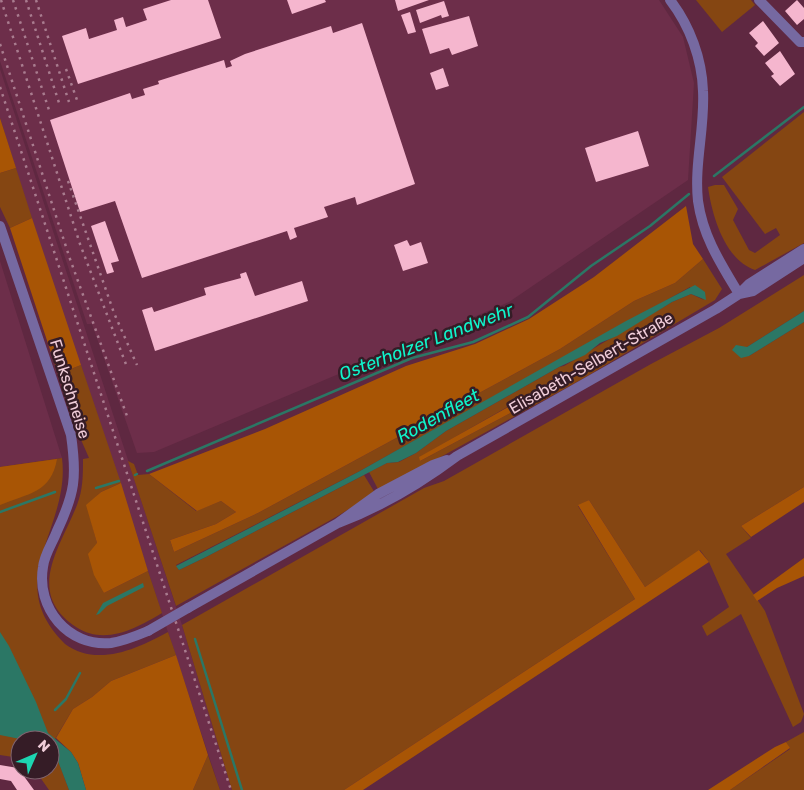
<svg xmlns="http://www.w3.org/2000/svg" width="804" height="790" font-family="Rubik,sans-serif">
<style>
.built{fill:#6d2e4a}
.green{fill:#854612;fill-rule:evenodd}
.forest{fill:#a85505}
.water{fill:#2b7765}
.lines{fill:none;stroke-linecap:round;stroke-linejoin:round}
.stream{stroke:#2b7765;stroke-width:2.5}
.building{fill:#f5b6ce}
.street{stroke:#7669a1;stroke-width:10}
.rail{stroke:#a97c8f;stroke-width:2.5;stroke-dasharray:2.5 5;stroke-linecap:butt}
.street-bridge{stroke:#7669a1;stroke-width:10}
.labels{text-anchor:middle;dominant-baseline:central;stroke-width:5;stroke-linejoin:round;paint-order:stroke}
.street-label{font-size:16px;fill:#f0cdd9;stroke:#351c26}
.water-label{font-size:18px;font-style:italic;fill:#0ff5cb;stroke:#351c26}
</style>
<rect width="100%" height="100%" fill="#5f2841"/>
<path class="built" d="M0 0H659L683 37 694 83 688 180 509 302 154 452 137 453 92 324H87L0 61Z
M0 69 182 625 232 790H220L24 195 0 118Z
M0 261 62 458 0 467Z"/>
<path class="green" d="M696 0H751L755 5 722 32Z
M804 112V243L755 270C725 260 712 216 708 187L715 185H724L738 209 733 220 749 250 755 253 780 235 776 228 765 234 722 177Z
M16 168 32 218 10 228 0 207V173Z
M703 259 722 289 715 300 584 378 379 491 369 472 387 463 399 462 416 453 446 431 559 367 564 366 672 302 691 294 704 300 690 287 360 471 176 565 179 570 206 557 364 475 375 493 336 517 176 606 128 461 134 464 138 475 149 474 196 511 221 501 236 512 216 524 170 540 174 552 258 513 560 349 634 301 675 283ZM516 402 520 408 420 461V457Z
M804 275V311L747 347 740 348 749 356 804 322V487L741 526 751 538 726 554 765 611 804 714 801 722 793 727 741 614 707 636 702 626 729 607 709 562 700 550 645 587 589 500 578 506 635 599 344 790H232L182 625 424 488 444 481 651 364 719 328Z
M81 365 121 483 101 492 87 505 97 543 104 593 148 571 162 613C137 628 105 646 76 627 24 593 61 546 77 505 83 490 83 475 83 459L89 458 75 426 58 374Z
M62 458C71 529 0 580 65 644 97 668 139 648 168 632L176 655 111 681 92 697 73 709 52 744 69 790H49L35 770H50V740H20V758L0 755V467Z
M804 732V790H730L790 749 786 742Z
M208 755 220 790H193Z"/>
<path class="forest" d="M0 118 16 168 0 173Z
M686 206 693 244 703 259 675 283 634 301 560 349 258 513 174 552 170 540 216 524 236 512 221 501 197 511 149 474 265 429 406 366 475 344 529 319 594 277Z
M32 218 81 365 58 374 10 228Z
M517 402 520 408 420 461 419 457Z
M57 459C51 493 29 493 0 505V467Z
M121 483 148 571 104 593 94 575 88 554 97 543 86 505 101 492Z
M804 487V502L751 537 741 526Z
M589 500 645 587 699 550 709 562 363 790H344L635 599 578 505Z
M804 558V576L777 588 757 601 753 595Z
M176 655 208 755 193 790H86L78 763 71 752 56 738 73 709 92 697 111 681Z
M786 742 790 748 730 790H708L775 747Z"/>
<path class="water" d="M695 285 705 292 706 300 691 294 672 302 617 336 600 343 585 355 559 367 446 431 416 453 398 462 387 463 206 557 179 570 176 566 360 471 626 321Z
M804 311V322L749 356 741 358 732 350 736 345 747 347Z
M143 583 144 587 107 606 99 614 96 615 103 603Z
M0 632 9 646 36 702 48 733 71 752 78 763 86 790H69L50 740 37 736 20 739 0 735Z"/>
<g class="lines">
<path class="stream" d="M714 176 804 107
M147 471 412 358 473 342 528 317 591 266 650 226 689 194
M135 475 137 474
M96 488 119 481
M0 512 55 492
M195 639 242 790
M55 710 66 699 80 673"/>
</g>
<path class="building" d="M171 0H208L221 38 78 84 62 36 86 28 89 39 117 30 114 20 123 17 126 27 147 20 143 9Z
M287 0H325L326 2 292 14Z
M395 0H429L398 11Z
M797 0 804 8V19L797 25 785 11Z
M444 1 449 16 442 18 441 15 420 23 416 10Z
M410 12 416 32 408 34 401 15Z
M469 16 478 46 452 55 449 48 430 54 422 29Z
M763 21 779 43 764 56 755 46 758 43 749 33Z
M362 23 415 184 357 205 355 197 324 207 328 217 294 228 297 237 290 240 287 231 142 278 115 201 80 212 50 120 130 93 132 99 145 95 143 89 159 84 158 81 224 60 226 68 232 66 230 61 245 54 331 26 333 33Z
M780 51 795 74 780 86 771 76 774 74 765 63Z
M443 68 449 86 436 90 430 73Z
M638 131 649 166 596 182 585 148Z
M105 221 119 261 111 263 114 272 107 274 91 226Z
M407 240 410 246 421 242 428 263 403 271 394 245Z
M246 272 255 296 302 281 308 301 155 351 142 310 152 307 154 312 206 295 204 288 241 278 240 274Z
M0 765 18 768 34 790H17L11 781 0 779Z"/>
<g class="lines">
<path class="street" d="M670 0C690 26 702 59 703 91 705 128 694 164 698 201 703 237 721 264 739 294
M759 0 800 42H804
M0 226 71 435C77 477 75 493 57 531 53 542 44 555 43 567 36 608 68 647 111 643 124 641 136 636 148 631
M739 294 753 291 804 258
M338 523C381 507 421 483 457 456L716 309 739 294 749 284 804 249
M188 608 338 523 378 494 433 465 447 460"/>
<path class="rail" d="M1 0 80 244 127 367
M13 0 49 110
M26 0 60 106
M36 0 69 102
M0 44 70 259 127 416
M66 69 77 100
M0 87 231 790
M68 181 114 313 137 365"/>
<path class="street-bridge" d="M148 631 188 608"/>
</g>
<g class="labels">
<g class="street-label">
<text transform="translate(591 363) rotate(-30)">Elisabeth-Selbert-Straße</text>
<text transform="translate(70 389) rotate(73)">Funkschneise</text>
</g>
<g class="water-label">
<text transform="translate(426 342) rotate(-21)">Osterholzer Landwehr</text>
<text transform="translate(438 416) rotate(-29)">Rodenfleet</text>
</g>
</g>
<g transform="translate(35 755) rotate(45)"><circle r="24" fill="#351c26" stroke="#80636e"/>
<path d="M0-4L9 19L0 12L-9 19Z" fill="#1dd5b1"/>
<text y="-8" font-size="14" font-weight="bold" text-anchor="middle" fill="#f0cdd9">N</text>
</g>
</svg>
